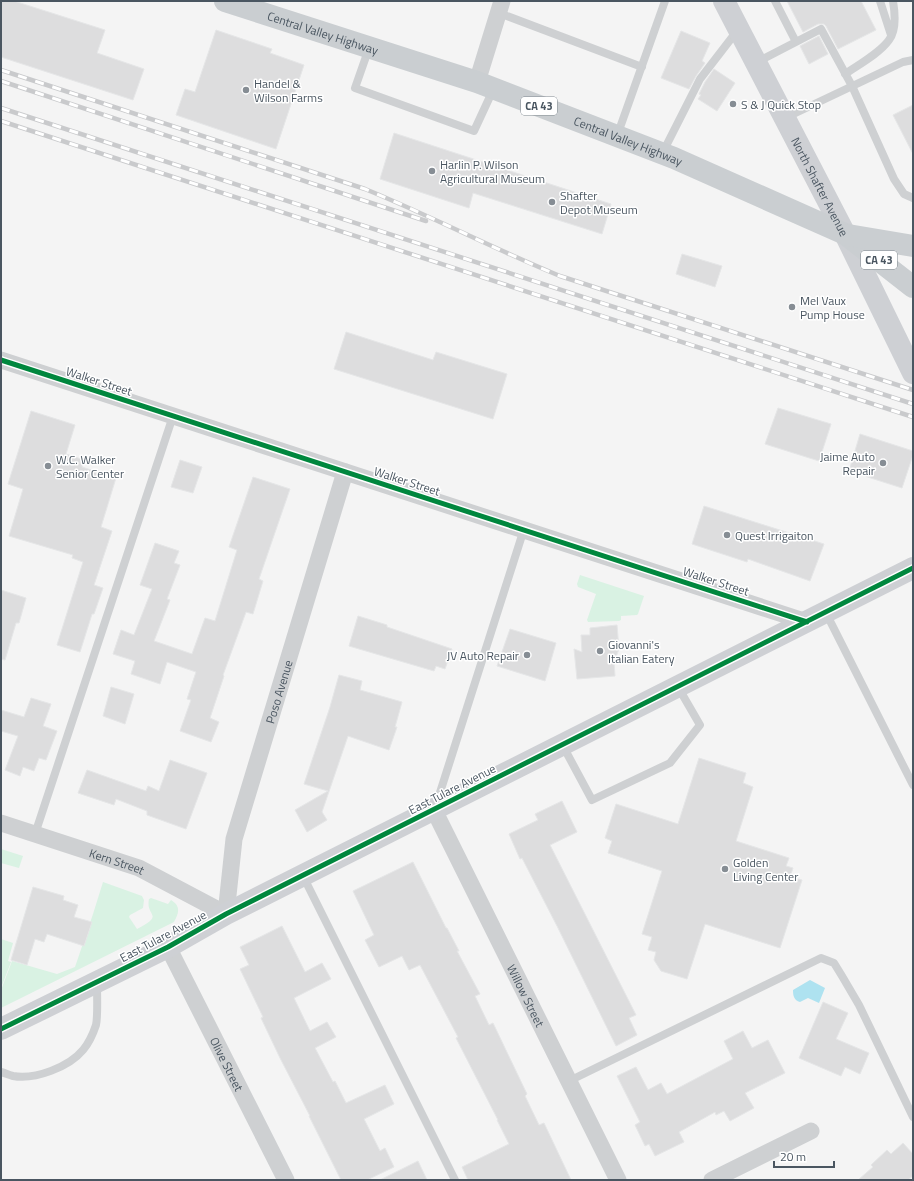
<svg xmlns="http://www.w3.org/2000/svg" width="914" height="1181" font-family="'Titillium Web',sans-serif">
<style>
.green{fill:#d9f2e3}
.water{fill:#aee2f0}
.building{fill:#ddddde;stroke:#e5e6e7}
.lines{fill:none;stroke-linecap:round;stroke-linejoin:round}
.lane{stroke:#ced0d2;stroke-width:8}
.street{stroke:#ced0d2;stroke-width:17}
.secondary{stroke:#ced0d4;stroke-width:22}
.primary{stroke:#caced1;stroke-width:22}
.rail-casing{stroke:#c9cacc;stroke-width:4.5}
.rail{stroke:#fff;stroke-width:3;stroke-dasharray:9;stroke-linecap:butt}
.cycleway-casing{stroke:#fff;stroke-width:8}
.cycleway{stroke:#00873e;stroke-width:5}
.poi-dot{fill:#868d94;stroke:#fff;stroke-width:1.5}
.labels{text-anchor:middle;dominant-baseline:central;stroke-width:3;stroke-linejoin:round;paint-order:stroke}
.shield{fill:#fff;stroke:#808990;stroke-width:1}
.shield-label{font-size:11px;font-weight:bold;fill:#4a5661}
.street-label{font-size:12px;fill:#4a5661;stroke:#fff}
.poi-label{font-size:12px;fill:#4a5661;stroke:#fff;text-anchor:start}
</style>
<rect width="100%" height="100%" fill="#f4f4f4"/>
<path class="green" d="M580 575 644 596 638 614 637 615 621 616V620L619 621 588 622 587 620 596 594 578 587 577 584Z
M1 849 23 856 19 868 1 863Z
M103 882 142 896 144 900 143 908 130 915 129 917 137 929C166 914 145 917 149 899L151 898 168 904 171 900C181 906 179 913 174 922L1 1008V990L12 961 57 974 75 967 93 914Z
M1 939 13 943 8 961 11 962 1 988Z"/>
<path class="water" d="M810 980 825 988 819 1003 808 998 800 1002C794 1000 793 996 793 990Z"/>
<path class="building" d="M1 1H14L105 30 97 53 144 69 133 100 1 57Z
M787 1H861L876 30 838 49 826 26 824 24H818L803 32Z
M216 30 272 49 270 53 304 65 276 149 176 115 185 89 195 92Z
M681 31 710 43 702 61 705 63 696 76 689 89 661 78Z
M819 36 828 54 809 64 800 46Z
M714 69 735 83 717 111 698 99 701 95 699 94 705 82Z
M913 105V154L893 115Z
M394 133 611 204 602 234 473 193 469 208 380 179Z
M682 254 722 266 715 287 676 274Z
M346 332 433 360 436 352 507 374 493 419 334 369Z
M778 408 831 424 819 461 765 444Z
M31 411 75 425 66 454 84 460 82 467 116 478 101 527 112 531 94 585 103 588 94 614H92L80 652 57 645 83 562 72 558 73 555 9 536 23 489 8 484Z
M860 434 913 451V455L902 488 849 471Z
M180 460 202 467 193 493 171 487Z
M253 477 290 489 259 579 263 581 253 614 246 612 223 675 224 676 210 718 219 722 211 742 180 731 191 700 187 699 196 672 167 662 160 684 131 674 135 661 113 654 121 630 134 635 152 589 140 585 155 543 179 551 174 563 180 565 167 599 170 600 154 641 192 654 205 618 215 621 237 550 229 547Z
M704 506 824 544 810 581 748 559 747 562 692 544Z
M1 590 26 598 19 623H16L5 660 1 659Z
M358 616 387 625V627L452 649 445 669 436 666 434 671 349 646Z
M617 625 619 649 614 662 615 676 577 679 574 649 582 652 581 635H590V628Z
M510 629 556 643 545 681 497 666Z
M339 675 362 681 360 690 402 702 395 727H397L389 750 348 736 322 812 327 820 307 832 295 810 328 791 304 784 330 707Z
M111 687 134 694 125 724 103 716Z
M31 698 51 704 43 726 57 731 46 760 39 758 34 771 23 767 20 776 5 770 18 736 1 731V710L24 717Z
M699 758 746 773 743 783 753 787 736 841 789 858 786 866 793 868 790 877 802 880 780 948 705 924 687 979 661 971 654 960 656 952 648 950 652 937 642 934 662 871 608 853 612 841 605 838 616 804 678 824Z
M170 760 207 773 186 829 147 815V811L116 799 114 805 78 793 87 770 146 791 148 786 159 791Z
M562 801 577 832 550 845 636 1015 629 1018 637 1035 616 1046 557 926 522 858 520 859 509 834 538 820 535 814Z
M413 862 446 928H447L459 951H457L480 994 475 996 489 1025 493 1023 504 1046 527 1094 525 1096 539 1125 544 1123 571 1180H468L462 1167 509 1144 497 1120H498L456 1038 458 1037 420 965 409 970 402 956 379 967 365 940 374 935 353 891Z
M33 887 64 896 63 900 78 905 74 917 92 922 84 946 47 934 44 942 35 939 27 965 11 960Z
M282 926 305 972 322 963 331 979 294 998 310 1031 327 1022 336 1037 315 1048 333 1082 335 1081 346 1103 385 1085 394 1104 364 1119 380 1151 385 1148 394 1167 367 1180H341L309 1116H310L280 1058 261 1018 263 1017 240 969 249 965 240 947Z
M823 1002 848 1013 836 1039 869 1053 860 1074 845 1067 841 1076 799 1058Z
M743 1031 752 1048 768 1040 785 1073 745 1093 754 1108 730 1121 724 1111 716 1115 715 1112 679 1132 684 1142 655 1156 649 1144 645 1146 635 1125 640 1122 617 1076 636 1067 648 1090 661 1083 667 1094 733 1059 724 1041Z
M903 1143 913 1154V1176L908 1180H858L873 1167 871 1165 887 1150 891 1154Z
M418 1161 427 1180H380Z"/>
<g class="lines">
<path class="lane" d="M775 1 796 42
M880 1 891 35
M499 13 642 67
M369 48 355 88 474 131 493 90
M757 62 821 29 852 86 894 179 904 194 913 198
M845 74C858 65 880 53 889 40 897 30 895 13 893 1
M785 118 903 62 913 60
M617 136 665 1
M663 152 700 79 737 31
M826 613 913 785
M563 746 592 800 670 763 700 725 678 687
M436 805 524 529
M35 834 173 416
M303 876 455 1180
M1 1072C5 1073 9 1075 13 1076 35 1080 69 1067 83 1050 89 1043 93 1034 96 1025 98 1016 97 995 97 985
M569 1081 821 958 834 963 842 976 859 1005 913 1117"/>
<g class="street">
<path d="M477 82 502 1"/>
<path d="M1 360 807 622"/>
<path id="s1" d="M434 810 618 1180"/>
<path id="s2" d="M1 823 139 868 226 914 234 839 345 472"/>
<path id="s3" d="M168 947 286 1180"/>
<path d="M712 1180 811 1131"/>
</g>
<g class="secondary">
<path id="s4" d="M724 1 845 234 913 373"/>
<path d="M1 1029 168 947 226 914 913 568"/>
</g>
<g class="primary">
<path id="s5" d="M225 1 477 82 674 158 845 234 913 287"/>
<path d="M848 235 913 246"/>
</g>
<defs>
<path id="rail" d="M1 70 365 189C431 216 494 249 560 276L913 390
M1 81 426 221
M1 108 913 404
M1 121 913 417"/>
</defs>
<use href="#rail" class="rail-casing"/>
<use href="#rail" class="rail"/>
<defs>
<path id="cycleway" d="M1 360 807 622
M1 1029 168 947 226 914 913 568"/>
</defs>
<use href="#cycleway" class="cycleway-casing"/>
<use href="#cycleway" class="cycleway"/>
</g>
<g class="poi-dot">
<circle cx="246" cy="90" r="4"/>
<circle cx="733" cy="104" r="4"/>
<circle cx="432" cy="171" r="4"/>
<circle cx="552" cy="202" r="4"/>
<circle cx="792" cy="307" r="4"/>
<circle cx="883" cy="463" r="4"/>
<circle cx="48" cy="466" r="4"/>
<circle cx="727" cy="535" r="4"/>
<circle cx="600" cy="651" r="4"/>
<circle cx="527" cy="655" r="4"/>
<circle cx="725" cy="869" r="4"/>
</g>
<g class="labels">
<g class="shield">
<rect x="521" y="97" width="36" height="18" rx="3"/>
<rect x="861" y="251" width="36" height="18" rx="3"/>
</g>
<g class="shield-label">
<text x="539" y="106">CA 43</text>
<text x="879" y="260">CA 43</text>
</g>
<g class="street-label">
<text stroke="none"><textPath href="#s5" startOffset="103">Central Valley Highway</textPath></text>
<text stroke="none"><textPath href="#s5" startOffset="427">Central Valley Highway</textPath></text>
<text stroke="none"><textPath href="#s4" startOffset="209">North Shafter Avenue</textPath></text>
<text transform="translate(99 381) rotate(18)">Walker Street</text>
<text transform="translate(407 481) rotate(18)">Walker Street</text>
<text transform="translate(716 581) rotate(18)">Walker Street</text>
<text stroke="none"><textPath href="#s2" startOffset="473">Poso Avenue</textPath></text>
<text transform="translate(452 789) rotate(-27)">East Tulare Avenue</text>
<text stroke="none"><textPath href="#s2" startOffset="122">Kern Street</textPath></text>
<text transform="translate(163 936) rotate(-28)">East Tulare Avenue</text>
<text stroke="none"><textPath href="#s1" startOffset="207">Willow Street</textPath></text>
<text stroke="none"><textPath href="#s3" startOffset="131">Olive Street</textPath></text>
</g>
<g class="poi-label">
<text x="254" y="83">Handel &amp;<tspan x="254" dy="14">Wilson Farms</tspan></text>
<text x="741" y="104">S &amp; J Quick Stop</text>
<text x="440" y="164">Harlin P. Wilson<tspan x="440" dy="14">Agricultural Museum</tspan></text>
<text x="560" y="195">Shafter<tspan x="560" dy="14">Depot Museum</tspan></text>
<text x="800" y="300">Mel Vaux<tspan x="800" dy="14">Pump House</tspan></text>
<text x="875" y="456" text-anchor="end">Jaime Auto<tspan x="875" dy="14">Repair</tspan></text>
<text x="56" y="459">W.C. Walker<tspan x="56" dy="14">Senior Center</tspan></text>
<text x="735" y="535">Quest Irrigaiton</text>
<text x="608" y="644">Giovanni's<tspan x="608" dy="14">Italian Eatery</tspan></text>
<text x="519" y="655" text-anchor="end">JV Auto Repair</text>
<text x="733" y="862">Golden<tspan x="733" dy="14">Living Center</tspan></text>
</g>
</g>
<rect width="914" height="1181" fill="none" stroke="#4a5661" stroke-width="4"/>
<path d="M774 1161v6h60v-6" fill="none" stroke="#4a5661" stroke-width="2"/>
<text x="780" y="1161" font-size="12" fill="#4a5661" stroke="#ffffff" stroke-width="3" paint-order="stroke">20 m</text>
</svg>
